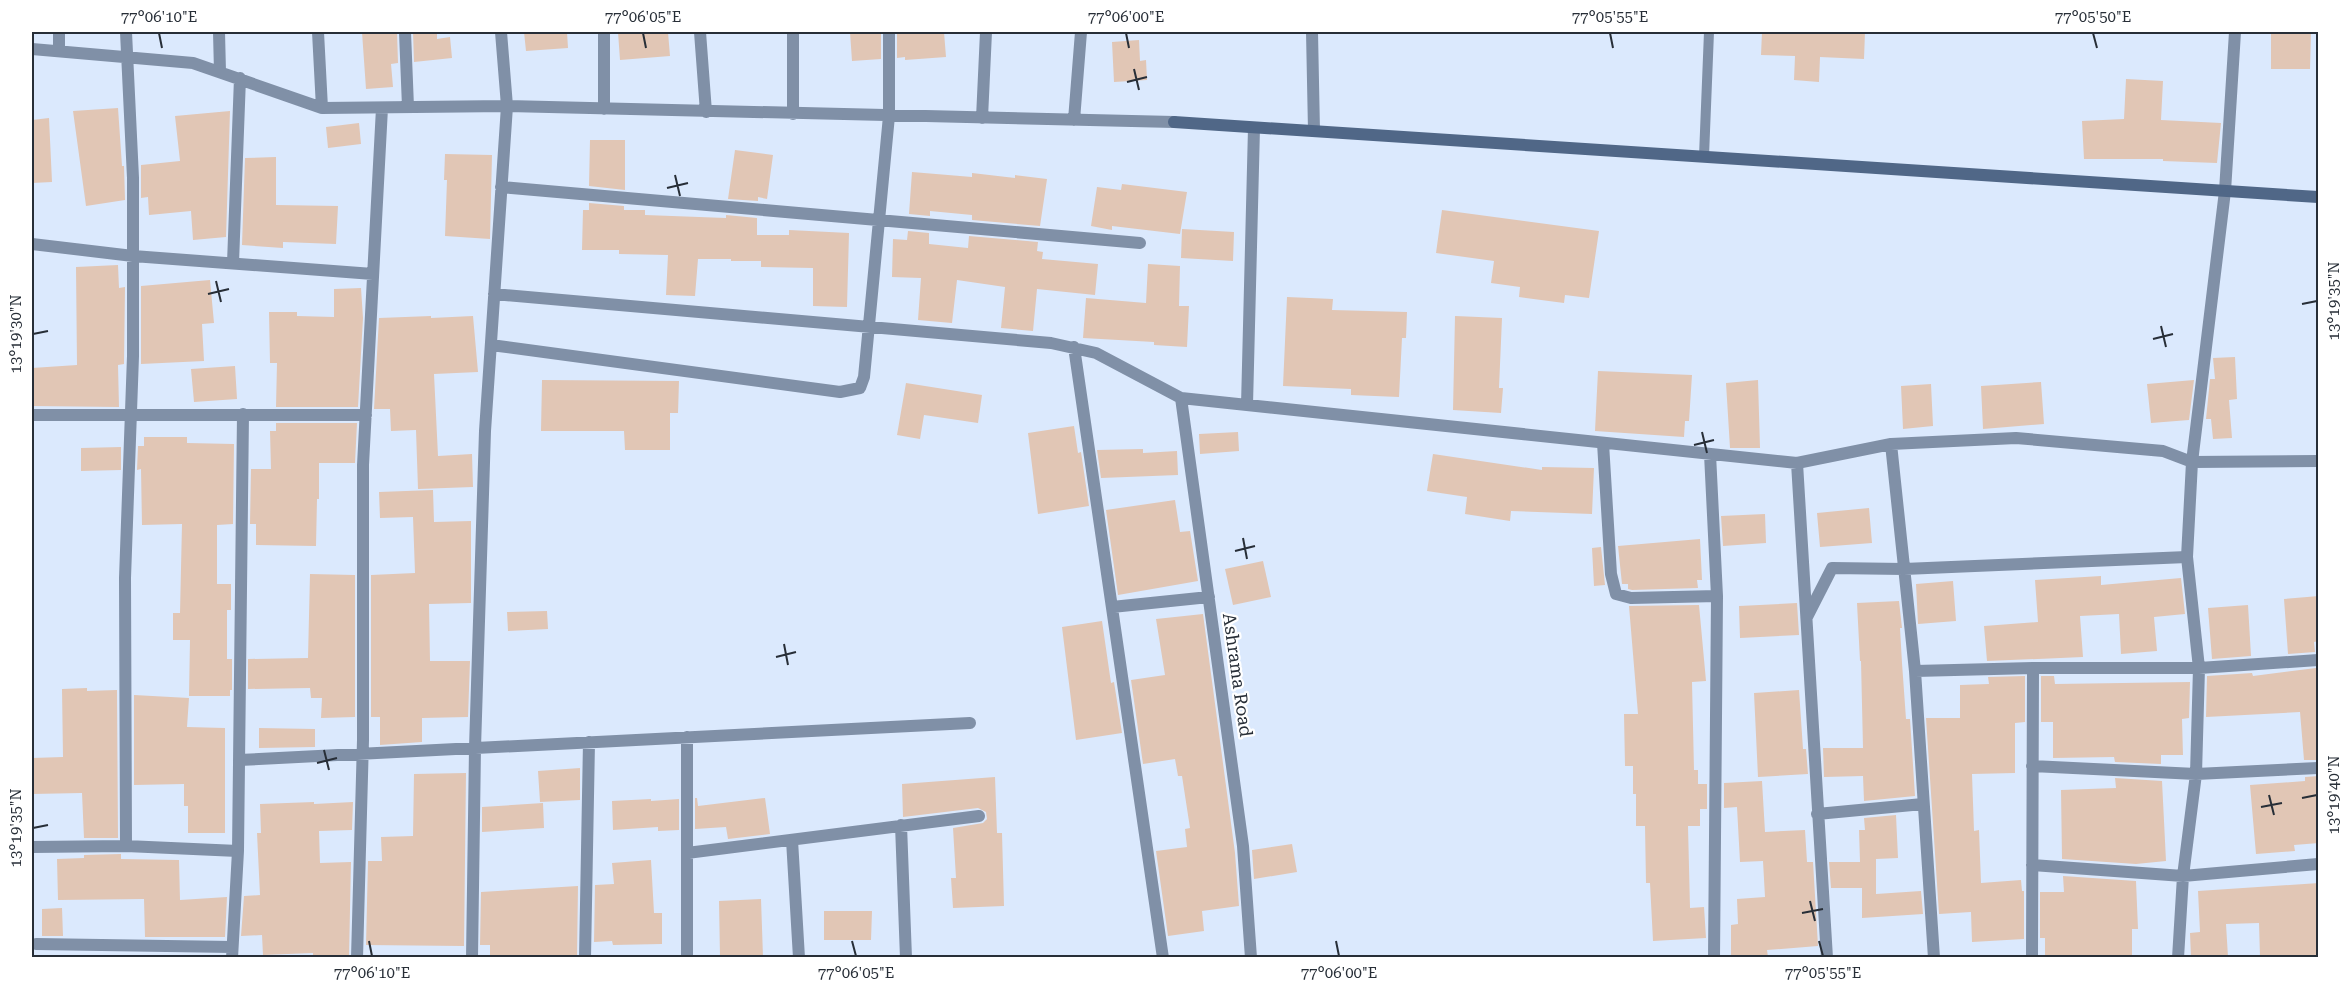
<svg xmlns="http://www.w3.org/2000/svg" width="2350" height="989" font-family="'Roboto Serif',serif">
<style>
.building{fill:#e1c6b5}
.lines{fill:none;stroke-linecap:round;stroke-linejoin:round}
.lane{stroke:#8090a7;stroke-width:10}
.street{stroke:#8090a7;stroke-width:12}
.secondary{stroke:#506787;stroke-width:12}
.ticks{fill:none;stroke:#272e37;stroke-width:2}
.labels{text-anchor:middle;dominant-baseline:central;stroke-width:4.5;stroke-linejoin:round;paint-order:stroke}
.street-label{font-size:18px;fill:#272e37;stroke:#fff}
.neatline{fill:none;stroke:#272e37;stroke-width:2}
.ticks-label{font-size:15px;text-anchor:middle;fill:#272e37}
</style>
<rect width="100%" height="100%" fill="#dbe9fd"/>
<path class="building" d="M362 32H397L398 63 391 64 393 87 366 89Z
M413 32H437V39L450 37 452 58 414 62Z
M524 32H567L568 48 526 51Z
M618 32H668L670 56 620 60Z
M850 32H881V59L852 61Z
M897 32H944L946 57 905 60V57L897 58Z
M1762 32H1865L1864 59 1820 57 1819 82 1794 80 1795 56 1761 55Z
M2271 32H2311L2310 69H2271Z
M1139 40 1140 61 1146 60 1147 80 1114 82 1112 42Z
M2126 79 2163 81 2161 120 2221 123 2217 163 2163 161V159H2084L2082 121 2124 119Z
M118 108 122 166H124L125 200 86 206 73 111Z
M230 111 226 237 193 240 191 211 149 215 148 197 141 198V165L180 161 175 116Z
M49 118 52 182 32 183V120Z
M359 123 361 144 328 148 326 127Z
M590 140H625V190L589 186Z
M735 150 773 155 767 199 758 197V201L728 199Z
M445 154 492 155 490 239 445 236 447 180H444Z
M276 157V205L338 206 336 244 283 242V248L242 245 245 158Z
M912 172 972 177V173L1015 178V175L1047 179 1040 226 972 220V215L930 211V216L909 214Z
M1122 184 1187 192 1180 234 1112 226V230L1091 226 1097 187 1121 190Z
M589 203 624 206V210H645V215L726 218V215L757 218V235H789V230L849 233 847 307 813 306V268L761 267V261H731V259H698L695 296 666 295 668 255 619 254V250H582L583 210H589Z
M1442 210 1599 231 1589 298 1565 295 1564 303 1519 297 1520 287 1491 283 1494 261 1436 253Z
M1182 229 1234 232 1233 261 1181 258Z
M908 231 929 233V244L968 248 969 236 1038 242 1037 251 1043 252 1042 259 1098 264 1095 295 1037 289 1033 331 1001 328 1005 287 957 280 952 323 918 320 921 278 892 277 893 239 907 240Z
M1148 264 1180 266 1179 306H1189L1187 347 1154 345V342L1083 338 1086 298 1146 303Z
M118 265 119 288 125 287 124 364 118 365 119 407 32 406V368L77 365 76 267Z
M210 280 214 323 202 324 204 361 141 364V286Z
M361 288 363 318 358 407H276L277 363H270L269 312H297V316L334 317V289Z
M1287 297 1333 299 1332 310 1407 312 1406 338H1402L1399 397 1351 395V389L1283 386Z
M431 316V318L473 316 478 372 434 374 438 456 472 454 473 487 418 489 416 430 391 431 390 409H374L379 318Z
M1455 316 1502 318 1499 388H1503L1501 413 1453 410Z
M2235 357 2237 399 2229 400 2232 438 2213 439 2211 419H2206L2210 379H2215L2213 358Z
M235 366 237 399 194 402 191 369Z
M1598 371 1692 375 1689 421H1685L1684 437 1595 431Z
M542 380 679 381 678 413H670V450H625L624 431H541Z
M1758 380 1760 448H1730L1726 383Z
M2194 380 2189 420 2151 423 2147 384Z
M2041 382 2044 424 1983 429 1981 386Z
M906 383 982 395 978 423 924 415 920 439 897 435Z
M1931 384 1933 426 1903 429 1901 386Z
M276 423H357L355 463H319V499H317L316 546 256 545V524H250L251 469H271L270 431H276Z
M1074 426 1078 453 1081 452 1089 506 1038 514 1028 433Z
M1238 432 1239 451 1200 454 1199 434Z
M144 437H187V443L234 444 233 524 217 525V584H231V610H227V659H232V690H230V696H189L190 640H173V613H180L182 524 142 525 141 469 137 470 138 446H144Z
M121 447V470L81 471V448Z
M1143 449V453L1177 451 1178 475 1101 478 1097 450Z
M1433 454 1542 470V467L1594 468 1592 514 1511 511 1510 521 1465 514 1467 497 1427 491Z
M433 490 434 522 471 521V603L429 604 430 661H470L468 717 422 718V742L380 745V717H371V575L415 573 413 517 380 518 379 492Z
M1175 500 1180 532 1190 531 1198 581 1118 595 1106 510Z
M1869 508 1872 543 1820 547 1817 513Z
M1765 514 1766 543 1723 546 1721 516Z
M1700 539 1702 580H1697L1698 588 1632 590 1628 589V584H1622L1618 546Z
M1601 547 1605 585 1594 586 1592 548Z
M1263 561 1271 597 1233 605 1225 569Z
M310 574 355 575V717L321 718 322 698H311L310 688 248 689V659L308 658Z
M2101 576V585L2181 578 2185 614 2154 617 2157 651 2121 654 2119 614 2080 616 2083 657 1987 661 1984 626 2038 622 2035 580Z
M1953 581 1956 621 1918 624 1916 584Z
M2319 596V641L2314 642 2315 652 2288 654 2284 599Z
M1899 601 1902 628H1900L1902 663 1906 719H1910L1915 796 1864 801 1863 776 1824 777 1823 748H1863L1861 661H1860L1857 603Z
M1797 603 1799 635 1740 638 1739 606Z
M1699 605 1706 681 1692 682 1694 770H1698V784H1707V809H1700V826H1688L1690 908 1704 907 1706 938 1653 941 1650 883H1646L1645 826H1636V794H1633V766H1625L1624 714H1638L1629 606Z
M2248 605 2251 656 2212 659 2208 608Z
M547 611 548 629 508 631 507 612Z
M1203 614 1235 853 1239 906 1202 911 1204 931 1168 936 1156 851 1187 847 1185 829 1190 828 1182 776H1178L1175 759 1143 764 1131 680 1165 675 1156 619Z
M1102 621 1111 683 1114 682 1122 733 1076 740 1062 627Z
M2316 668 2319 760H2304L2300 712 2206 717 2207 676 2252 673 2253 676Z
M2025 676V722L2015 723V773L1972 774 1974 831 1979 830 1981 883 2021 880 2022 891H2024V939L1972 942 1971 912 1939 914 1926 718H1960V685L1989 684 1988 677Z
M2041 676H2054L2055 684 2190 682 2189 718 2182 719 2183 755H2161V764L2115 762 2114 757 2053 758V722H2041Z
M87 688V691L117 690 118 838H84L82 793 32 794V758L63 757 62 689Z
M1799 690 1803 749H1806L1808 774 1758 777 1754 693Z
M134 695 189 698 187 727 225 728V833H188V806H184V784L134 785Z
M259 728 315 729V747L259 748Z
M580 768V800L540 802 538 771Z
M466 773 464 946 366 945 368 861H382L381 837 413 836 414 774Z
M2319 776V843L2294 845 2295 851 2256 854 2250 785 2305 781V777Z
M995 777 997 833H1002L1004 906 953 908 951 878H956L953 828 983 823 987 819 986 812 978 808 903 817 902 784Z
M2115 778 2162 781 2166 861 2136 864 2062 859 2061 790 2116 788Z
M1762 781 1765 832 1805 830 1807 862H1813L1818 946 1767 950 1768 957H1731V925L1738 924 1737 899 1765 897 1763 861 1740 862 1737 807 1724 808V783Z
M695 798H697L698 806 765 798 770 834 728 839 726 827 695 829Z
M651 799V801L679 799V830L658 831V827L613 830 612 801Z
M314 802V804L353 802 352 830 319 831 320 863 351 862 349 957H313V953L263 955 262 935 241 936 244 896 260 895 257 833H261L260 804Z
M543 803 544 828 482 832V807Z
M1896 815 1898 858 1876 859V894L1921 891 1923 914 1862 918V888H1831L1829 862H1860L1859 830H1865L1864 818Z
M1292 844 1297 872 1254 879 1252 850Z
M121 854V859L179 860 180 900 227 897 225 937H145L144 899 58 900 57 859 84 858V855Z
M651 860 654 913H662V944L613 945 612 941 594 942 595 885 614 884 612 863Z
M2063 876 2136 881 2138 929H2132V957H2045V938H2040V892H2064Z
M2319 883V957H2260L2259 923 2226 924 2228 957H2191L2190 933 2200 932 2198 891Z
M578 886 577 957H490V945H480L481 892Z
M761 899 763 957H720L719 901Z
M62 908 63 936H42V909Z
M824 911H872L871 940H824Z"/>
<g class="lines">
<path class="lane" d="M1704 156 1709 32"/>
<path class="street" d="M59 32V51
M219 32 220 72
M318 32 322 108
M405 32 408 107
M604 32V109
M700 32 706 112
M1312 32 1314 131
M32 49 193 63 322 108 507 106 1174 122
M793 114V32
M982 118 986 32
M1074 120 1081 32
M501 187 1140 243
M32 244 133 256 373 274
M233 263 240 78
M494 294 1051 343 1096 353 1181 398 1797 463 1891 444 2016 438 2163 451 2192 462 2318 461
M491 345 840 392 860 388 864 377 889 116V32
M1074 347 1163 958
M1181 398 1243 846 1251 958
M1247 405 1254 128
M32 415H366
M1603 443 1611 574 1616 594 1631 598 1717 596
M1891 444 1915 671 1934 958
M1710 454 1717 596 1714 958
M1797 463 1827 958
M1112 607 1209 597
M1807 617 1832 568 1904 569 2187 557
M1915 671 2033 668H2199L2318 660
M687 737V958
M239 760 970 723
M2032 766 2196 774 2318 768
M1817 814 1923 804
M901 825 906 958
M792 840 799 958
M126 846 125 578 133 356V178L126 32
M32 847 126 846 238 851
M687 853 979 816
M2032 865 2183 876 2318 864
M36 944 232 947
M232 958 238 851 243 414
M357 958 363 740V465L382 108
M472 958 475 748 485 431 507 106 501 32
M585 958 589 742
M2032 958 2033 668
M2178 958 2183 876 2196 774 2199 668 2187 557 2192 462 2225 191 2235 32"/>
<path class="secondary" d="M1174 122 2318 197"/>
</g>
<path class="ticks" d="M159 33 162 48M643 33 646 48M1126 33 1129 48M1610 33 1613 48M2093 33 2097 48M1134 69 1139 90M1127 82 1147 77M675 175 680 196M667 188 688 183M216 281 221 302M208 294 229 289M2302 304 2317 301M2161 326 2166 347M33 334 48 331M2153 339 2173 334M1702 432 1707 453M1694 445 1714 440M1243 538 1247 559M1235 551 1255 546M784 644 788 665M776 657 796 652M324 750 329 770M317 763 337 758M2269 795 2274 815M2302 798 2317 795M2261 807 2282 803M33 828 48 825M1810 901 1815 921M1802 913 1823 909M369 941 372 956M852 941 856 956M1336 941 1339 956M1819 941 1823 956"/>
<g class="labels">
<g class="street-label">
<text transform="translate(1238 675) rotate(82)">Ashrama Road</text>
</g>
</g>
<rect width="2350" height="989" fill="none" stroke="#ffffff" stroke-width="66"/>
<rect x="33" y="33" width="2284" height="923" class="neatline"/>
<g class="ticks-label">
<text x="159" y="22">77°06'10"E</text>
<text x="643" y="22">77°06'05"E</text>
<text x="1126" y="22">77°06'00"E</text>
<text x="1610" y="22">77°05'55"E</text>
<text x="2093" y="22">77°05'50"E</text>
<text transform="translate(2334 301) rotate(-90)" y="5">13°19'35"N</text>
<text transform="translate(16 334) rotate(-90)" y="5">13°19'30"N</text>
<text transform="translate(2334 795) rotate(-90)" y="5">13°19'40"N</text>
<text transform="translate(16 828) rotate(-90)" y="5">13°19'35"N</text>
<text x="372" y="978">77°06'10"E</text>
<text x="856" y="978">77°06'05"E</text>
<text x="1339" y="978">77°06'00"E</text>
<text x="1823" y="978">77°05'55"E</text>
</g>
</svg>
